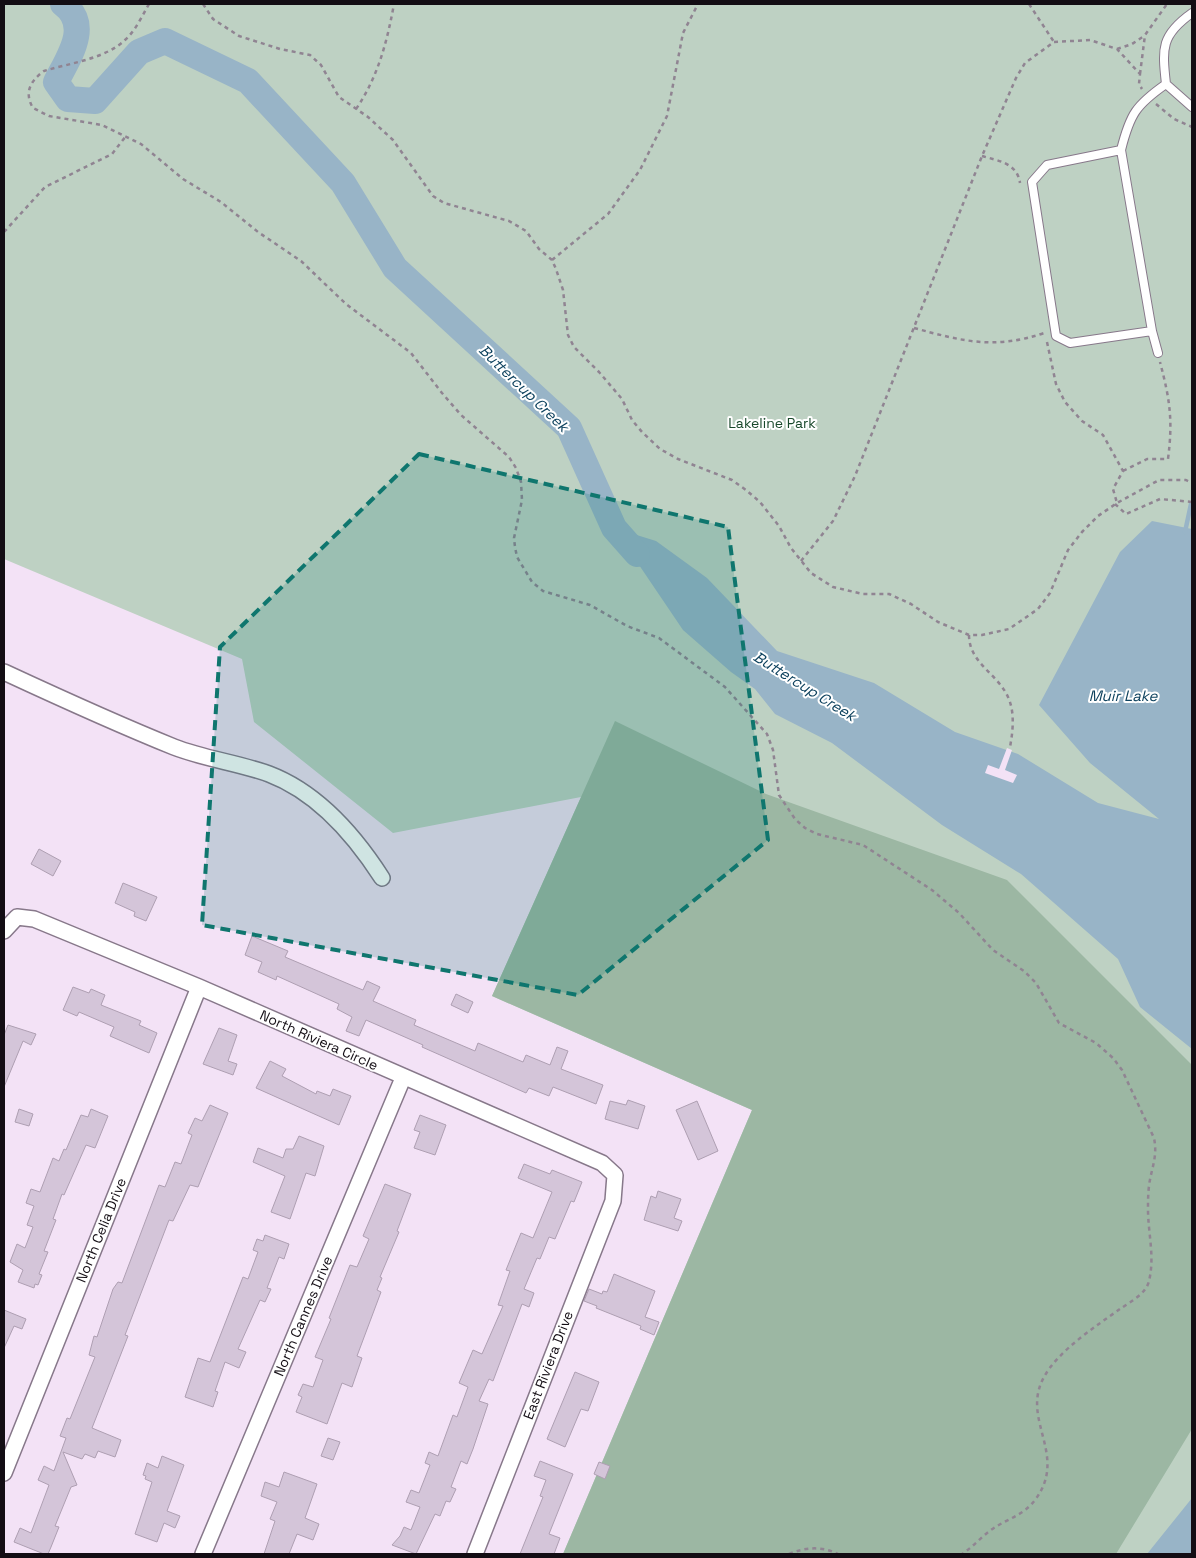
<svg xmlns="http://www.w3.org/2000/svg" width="1196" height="1558" font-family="'Space Grotesk',sans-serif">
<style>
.green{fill:#bed1c3}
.forest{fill:#9cb7a3}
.water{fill:#98b4c7}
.pier{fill:#f3e2f6}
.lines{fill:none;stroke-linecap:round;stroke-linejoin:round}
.stream{stroke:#98b4c7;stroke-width:4.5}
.river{stroke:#98b4c7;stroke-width:26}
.building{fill:#d4c5d9;stroke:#ae9fb2}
.service-casing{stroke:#87788a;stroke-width:10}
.minor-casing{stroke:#87788a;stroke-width:18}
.path{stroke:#908492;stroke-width:2.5;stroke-dasharray:4 4;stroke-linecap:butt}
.service{stroke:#fff;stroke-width:8}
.minor{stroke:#fff;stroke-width:15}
.marked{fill:#0f766e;fill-opacity:0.2;stroke:#0f766e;stroke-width:4;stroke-dasharray:10 6;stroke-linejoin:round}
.labels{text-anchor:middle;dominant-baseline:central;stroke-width:4;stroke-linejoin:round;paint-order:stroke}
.park-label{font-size:14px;fill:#19482b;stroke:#fff}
.street-label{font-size:14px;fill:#130d14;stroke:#fff}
.water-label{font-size:15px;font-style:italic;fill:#0e425e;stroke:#fff}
</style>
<rect width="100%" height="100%" fill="#f3e2f6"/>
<path class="green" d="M4 4H1192V1554H563L752 1110 492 996 581 797 393 833 254 722 242 659 4 559Z"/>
<path class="forest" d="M615 721 766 794 1007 880 1192 1065V1429L1116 1554H563L752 1110 492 996Z"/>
<path class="water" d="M1152 521 1192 529V1049L1140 1007 1118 959 1021 874 942 825 832 743 775 714 755 689 731 672 683 630 614 528 656 541 707 578 777 651 874 683 955 732 1018 754 1098 803 1159 819 1090 763 1039 705 1120 552Z
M1192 1498V1554H1147Z"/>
<path class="pier" d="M1007 748 1012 750 1005 770 1017 775 1013 783 985 773 988 765 999 769Z"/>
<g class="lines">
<path class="stream" d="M1185 532 1191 504"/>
<path class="river" d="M63 4C92 25 68 58 56 82L68 99 95 101 139 52 165 41 248 81 343 183 395 268 569 428 614 528 637 554"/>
</g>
<path class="building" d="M39 849 61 861 53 876 31 864Z
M123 883 157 897 146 921 134 916 135 912 115 903Z
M252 936 288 951 285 957 358 988 363 990 367 981 380 987 373 1001 416 1020 414 1025 475 1051 478 1043 523 1062 526 1055 550 1065 557 1047 568 1051 561 1069 603 1085 596 1104 553 1087 549 1096 529 1088 526 1093 422 1047 423 1045 366 1020 359 1036 346 1031 352 1017 337 1009 339 1004 277 976 276 980 258 972 262 962 245 955Z
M73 987 89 993 91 989 105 995 101 1005 141 1021 139 1025 157 1033 149 1053 110 1036 114 1027 79 1012 77 1016 63 1010Z
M456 994 473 1002 468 1013 451 1005Z
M8 1025 36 1034 31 1045 23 1041 4 1087V1035Z
M219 1028 237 1035 228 1061 237 1064 233 1075 203 1064Z
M270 1061 286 1069 282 1076 316 1094 317 1091 330 1096 333 1089 351 1096 339 1125 256 1088Z
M628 1100 645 1106 638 1129 605 1119 610 1101 626 1105Z
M697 1101 718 1151 698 1160 676 1110Z
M210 1105 228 1113 198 1187 190 1185 173 1221 169 1220 125 1335 128 1336 92 1428 121 1440 115 1457 98 1451 95 1458 85 1454 82 1459 63 1452 77 1485 71 1487 55 1526 59 1527 51 1547 48 1554H44L14 1542 20 1528 31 1533 49 1485 38 1480 44 1466 54 1471 66 1438 60 1436 67 1418 70 1419 95 1357 89 1355 94 1336 97 1337 113 1289 118 1282 122 1283 159 1185 165 1187 175 1162 181 1164 192 1135 188 1133 195 1118 202 1121Z
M19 1109 33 1114 29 1126 15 1122Z
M91 1109 108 1116 95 1148 86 1145 64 1195 62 1194 53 1219 56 1220 44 1251 48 1252 39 1274 42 1275 38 1285 35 1284 34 1288 18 1282 23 1270 10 1262 17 1244 25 1248 33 1227 27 1225 34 1206 26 1203 31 1189 40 1192 53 1158 59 1161 64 1149 66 1150 81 1115 88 1117Z
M420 1115 446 1125 435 1155 414 1148 420 1132 414 1130Z
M299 1136 324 1146 315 1176 306 1173 290 1219 271 1212 285 1176 253 1162 258 1148 283 1158 286 1149H293Z
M524 1164 550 1174 552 1170 582 1182 574 1202 571 1201 555 1239 549 1237 540 1259 537 1258 524 1289 534 1293 529 1307 522 1304 493 1381 489 1379 479 1401 488 1404 473 1449 467 1464 461 1461 451 1487 456 1489 450 1502 446 1501 440 1516 435 1514 416 1554 392 1545 400 1536 404 1527 411 1530 420 1507 406 1502 411 1490 419 1493 430 1465 425 1463 429 1452 438 1456 453 1415 457 1417 468 1387 459 1383 473 1350 482 1354 503 1306 498 1305 510 1271 506 1270 521 1233 533 1238 552 1192 518 1178Z
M385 1184 411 1194 397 1231 399 1232 380 1277 382 1278 377 1290 381 1292 357 1356 362 1358 352 1387 342 1383 327 1424 296 1412 302 1397 298 1395 303 1384 313 1387 323 1360 315 1357 331 1319 329 1318 350 1265 357 1267 369 1239 363 1236Z
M658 1191 681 1199 674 1218 682 1221 678 1231 644 1220 651 1196 656 1198Z
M265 1235 289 1244 284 1259 279 1257 267 1288 271 1289 265 1302 260 1300 238 1349 246 1352 239 1368 225 1362 215 1391 218 1392 213 1407 185 1397 198 1358 210 1362 243 1277 248 1279 258 1252 253 1250 257 1239 263 1241Z
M614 1274 655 1291 645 1317 659 1322 654 1335 640 1329 641 1326 596 1308 597 1306 584 1301 589 1289 602 1294 603 1291 607 1292Z
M4 1310 26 1319 22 1329 14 1326 4 1348Z
M575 1372 599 1382 588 1411 581 1409 565 1447 547 1439Z
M328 1438 340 1442 333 1460 321 1456Z
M162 1456 184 1465 167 1511 180 1516 175 1528 164 1523 157 1542 135 1534 152 1482 145 1479 146 1476 143 1475 147 1463 158 1468Z
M540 1461 573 1474 549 1534 560 1538 554 1554H520L543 1497 540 1496 546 1480 534 1476Z
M599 1462 610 1466 605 1479 594 1474Z
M284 1472 317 1484 305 1518 319 1524 313 1540 297 1534 289 1554H264L275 1521 270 1519 277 1502 261 1496 265 1482 279 1487Z"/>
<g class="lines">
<defs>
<path id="service" d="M1192 13C1161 35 1162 48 1166 84L1192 107
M1121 150 1152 331 1070 343 1056 336 1032 182 1047 165 1121 150C1130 114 1136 105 1166 84
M1152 331 1158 353"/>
<path id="minor" d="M4 672C60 698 117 724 174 747 205 759 239 763 269 774 319 793 355 836 382 878
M4 931 17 917 34 919 199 987 602 1163 615 1175 613 1201 475 1554
M4 1473 199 987
M203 1554 403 1078"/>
</defs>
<use href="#service" class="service-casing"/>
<use href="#minor" class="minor-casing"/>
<path class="path" d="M149 4C142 16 136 30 125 40 105 59 70 63 44 71 30 81 24 93 33 108L49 116 102 125 141 144 183 179 221 202 258 232 301 261 346 304 411 353 442 393 461 415 509 457 516 468 521 482 522 500 514 538 515 547 517 557 532 582 543 591 590 605 627 626 659 638 725 687 767 734 773 750 779 795 795 819 805 828 817 834 863 845 932 890 959 913 993 950 1024 971 1036 983 1059 1023 1096 1043 1113 1058 1122 1070 1154 1138C1158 1157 1151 1169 1149 1186 1148 1194 1148 1202 1148 1209 1148 1234 1155 1256 1149 1281 1146 1294 1130 1302 1120 1309 1096 1326 1058 1351 1044 1377 1020 1420 1069 1455 1035 1500 1023 1516 1006 1519 991 1530 981 1537 973 1547 962 1554
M203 4 213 19 239 36 280 49 310 55 321 65 339 97 368 117 393 140 433 196 444 203 509 221 526 231 539 249 552 260 556 269 563 290 568 335 574 347 599 372 622 399 632 420 642 432 660 449 678 459 732 480 746 490 760 502 779 526 791 548 811 573 833 587 863 594H889L911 604 938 622 969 635H982L1009 629 1038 609 1050 593 1068 550 1082 532 1098 516 1117 503 1159 480H1186L1192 483
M1029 4 1054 42
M1117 49 1132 44 1144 36
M1140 74 1145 35 1167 4
M1156 104 1174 119 1192 127
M356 109C378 77 387 42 394 4
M982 156C999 161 1017 163 1020 183
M4 232 45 187 112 154 126 136
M552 260 608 214 640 170 667 116 683 33 698 4
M914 328C962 341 994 350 1044 333
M1047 342 1056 384 1065 402 1082 421 1103 435 1123 471 1113 489 1117 503
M1123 471 1147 459H1168C1173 420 1170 400 1160 362
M1115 504 1126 514 1160 499 1192 502
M801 561 833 521 855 476 982 156 1016 78 1025 63 1054 42 1090 40 1117 49 1140 74 1139 84 1142 89
M969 635C969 663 997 673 1008 697 1015 712 1013 731 1010 747
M789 1554C806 1547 822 1546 838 1554"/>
<use href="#service" class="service"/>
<use href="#minor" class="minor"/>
</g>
<path class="marked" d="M419 454 728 527 768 840 578 995 202 925 220 647Z"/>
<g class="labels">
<g class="park-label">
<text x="772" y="423">Lakeline Park</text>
</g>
<g class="street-label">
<text transform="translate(319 1040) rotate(24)">North Riviera Circle</text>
<text transform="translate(101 1230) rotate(-68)">North Celia Drive</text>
<text transform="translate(303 1316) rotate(-67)">North Cannes Drive</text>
<text transform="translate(548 1365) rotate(-69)">East Riviera Drive</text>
</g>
<g class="water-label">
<text transform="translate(524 388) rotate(44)">Buttercup Creek</text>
<text transform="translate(805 686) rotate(32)">Buttercup Creek</text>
<text x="1123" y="695">Muir Lake</text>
</g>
</g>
<rect width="1196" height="1558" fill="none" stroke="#130d14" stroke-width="10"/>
</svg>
